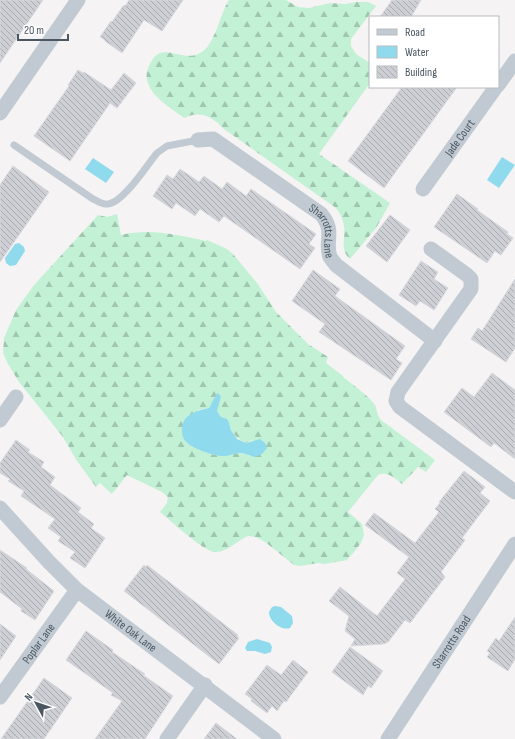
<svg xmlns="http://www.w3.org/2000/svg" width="515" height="739" font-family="'Sofia Sans Condensed',sans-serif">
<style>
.forest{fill:url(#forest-firs);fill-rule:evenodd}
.water{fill:#90daee}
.building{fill:url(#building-back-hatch);stroke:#d7d9de}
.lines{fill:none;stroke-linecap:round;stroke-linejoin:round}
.lane{stroke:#c1cad2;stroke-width:7}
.street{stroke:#c1cad2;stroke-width:15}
.labels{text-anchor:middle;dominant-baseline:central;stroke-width:3;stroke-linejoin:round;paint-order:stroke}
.street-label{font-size:12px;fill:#4a5661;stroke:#fff}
</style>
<defs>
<pattern id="forest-firs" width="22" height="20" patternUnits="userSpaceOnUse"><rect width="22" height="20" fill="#c3f1d5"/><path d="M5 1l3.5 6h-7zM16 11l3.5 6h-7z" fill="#a0c6b0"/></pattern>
<pattern id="building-back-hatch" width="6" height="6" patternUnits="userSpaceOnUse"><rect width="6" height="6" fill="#cdcfd5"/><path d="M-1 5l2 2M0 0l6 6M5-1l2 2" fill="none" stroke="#a8abb0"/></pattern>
</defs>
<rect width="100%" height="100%" fill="#f5f3f3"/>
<path class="forest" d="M229 0H286L298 7 309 8 330 3 345 4 357 2H368L376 6 351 39V46L356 54 370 63V83L319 154 390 203 376 228 350 259C339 249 346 239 344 226 343 219 340 213 336 208L224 129C212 117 201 110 184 118 168 106 136 88 150 64 152 60 155 55 160 53 172 49 187 62 202 52 216 42 220 14 229 0Z
M117 214 121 235C151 228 177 235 206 241L207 240 227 249 233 254 257 283 276 312 308 344 328 357 326 363 343 376V377C351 383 370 397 375 405 377 410 377 415 381 420L435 460 426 472 418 467 402 484C394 478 388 471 378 475L348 512 362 524 364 535 361 543 354 552 347 560 325 564 318 563 301 566 294 565 265 542 256 537 248 536C238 540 226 553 215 552 204 552 170 520 160 512L167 503 168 497 162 492 127 475 112 494 100 483 96 487 77 461 63 437 19 382 8 364 3 353 4 338 16 310 34 285 98 215 107 217ZM217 394 218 404 217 411 221 417 229 423C232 434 236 438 246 443L253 440 250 456C239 450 228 456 216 455 206 454 195 447 186 443L198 410 209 408Z"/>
<path class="water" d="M502 157 515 165 499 188 487 180Z
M93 158 114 172 106 183 85 169Z
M19 243 24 247 25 251 16 265 10 266 6 263 5 258 15 244Z
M217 393 221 396 217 411 221 417 227 419 229 423 231 430 237 439 246 443 260 439 265 443 267 448 262 454 255 457C250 456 245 453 240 453 235 453 230 456 225 456 216 457 194 449 187 443 184 440 182 436 182 432 181 415 195 411 209 408Z
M275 606 281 607 292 616 293 623 290 628C281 631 269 621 269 612L272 607Z
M257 639 270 643 272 647 271 652 265 654 255 651H247L245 648 248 642Z"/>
<path class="building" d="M0 0H43L0 63Z
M129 0H183L162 31 144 20 122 53 105 41V40L100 37 111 21 112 22 123 6 126 5Z
M392 0H421L411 17H380Z
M78 70 83 73 84 72 111 90 124 73 136 83 117 108 110 103 70 161 34 136 69 86 68 85Z
M402 87H457L384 188 348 161Z
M13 166 49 192 0 262V185Z
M180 169 199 182 204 176 222 189 227 182 246 196 251 189 316 234 309 244 315 248 300 269 224 216 219 222 200 209 195 216 176 203 172 209 153 196 167 175 173 179Z
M457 194 478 209 477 210 491 220 508 232 507 234 513 238 501 255 495 251 487 263 434 227Z
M390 215 410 230 387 262 366 246Z
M421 261 438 272 434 279 448 288 434 310 420 301 416 306 399 295Z
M313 270 340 289 335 296 405 346 396 359 402 363 391 380 319 332 325 324 292 301Z
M515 279V348L506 362 471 339 478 328 482 331Z
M492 373 515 390V459L494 443 491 447 444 412 462 388 474 397Z
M16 440 30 450 28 452 44 462 41 467 55 477 50 485 81 508 78 512 94 524 91 528 105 538 85 568 70 558 75 552 58 541 61 537 48 528 55 519 21 496 24 491 8 481 10 479 0 473V463Z
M464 471 485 487 480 493 490 501 462 538 465 540 441 572 445 577 410 623 405 620 388 642 383 644 351 646 355 639 345 631 349 616 329 601 340 587 377 616 405 579 397 573 409 557 365 525 374 513 415 543 439 512 435 509 440 503 439 502Z
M0 550 27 568 26 569 54 591 35 620 21 611 22 609 0 592Z
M144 565 146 567 147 565 238 635 237 636 239 638 219 664 124 591Z
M515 617V659L508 671 487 657 490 653 487 651 496 638 499 641Z
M0 624 16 636 0 660Z
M86 631 113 650 112 652 145 674 143 675 173 696 145 739H95L122 701 111 695 113 693 66 660Z
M350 647 383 671 371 688 368 686 363 695 332 672Z
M293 660 308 672 286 702 284 701 277 711 272 706 267 713 251 701 252 699 245 694 267 665 281 675Z
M44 678 72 698 44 739H1Z
M216 723 237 739H204Z"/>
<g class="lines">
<path class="lane" d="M14 145 93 199C98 201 103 205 108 204 123 203 147 165 157 153L167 146 198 140"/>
<g class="street">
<path d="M498 85 515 61"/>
<path d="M0 113 78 0"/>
<path id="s1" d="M198 140 213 139 321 214C336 232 324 241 330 257 331 259 334 262 336 265L435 341"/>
<path id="s2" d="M423 189 496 87"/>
<path d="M431 249 467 275 471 279V289L398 392 396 401 400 407 515 492"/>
<path d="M0 420 16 397"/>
<path id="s3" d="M0 508 49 562 77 590 274 739"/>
<path id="s4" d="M0 697 77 590"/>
<path d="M167 739 205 685"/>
<path id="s5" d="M388 739 515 544"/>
</g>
</g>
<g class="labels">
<g class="street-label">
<text stroke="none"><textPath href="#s2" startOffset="63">Jade Court</textPath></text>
<text stroke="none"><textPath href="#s1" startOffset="163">Sharrotts Lane</textPath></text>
<text stroke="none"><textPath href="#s3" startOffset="180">White Oak Lane</textPath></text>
<text stroke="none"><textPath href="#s5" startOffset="116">Sharrotts Road</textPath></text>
<text stroke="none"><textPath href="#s4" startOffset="66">Poplar Lane</textPath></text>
</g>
</g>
<rect x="369" y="16" width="130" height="72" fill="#ffffff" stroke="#b7bbc0"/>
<rect x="377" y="29" width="20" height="6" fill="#c1cad2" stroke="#b7bbc0"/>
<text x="405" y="36" font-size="12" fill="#4a5661">Road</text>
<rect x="377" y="46" width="20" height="12" fill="#90daee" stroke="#b7bbc0"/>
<text x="405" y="56" font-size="12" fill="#4a5661">Water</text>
<rect x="377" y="66" width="20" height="12" fill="url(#building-back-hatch)" stroke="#b7bbc0"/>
<text x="405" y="76" font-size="12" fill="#4a5661">Building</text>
<g transform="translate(36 703) rotate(310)" stroke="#ffffff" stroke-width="3" paint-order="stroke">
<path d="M0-3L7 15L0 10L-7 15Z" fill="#4a5661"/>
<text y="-6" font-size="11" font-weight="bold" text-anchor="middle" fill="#4a5661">N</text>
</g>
<path d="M18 34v6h50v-6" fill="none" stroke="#4a5661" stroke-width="2"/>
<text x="24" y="34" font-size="12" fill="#4a5661" stroke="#ffffff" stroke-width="3" paint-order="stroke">20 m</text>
</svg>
